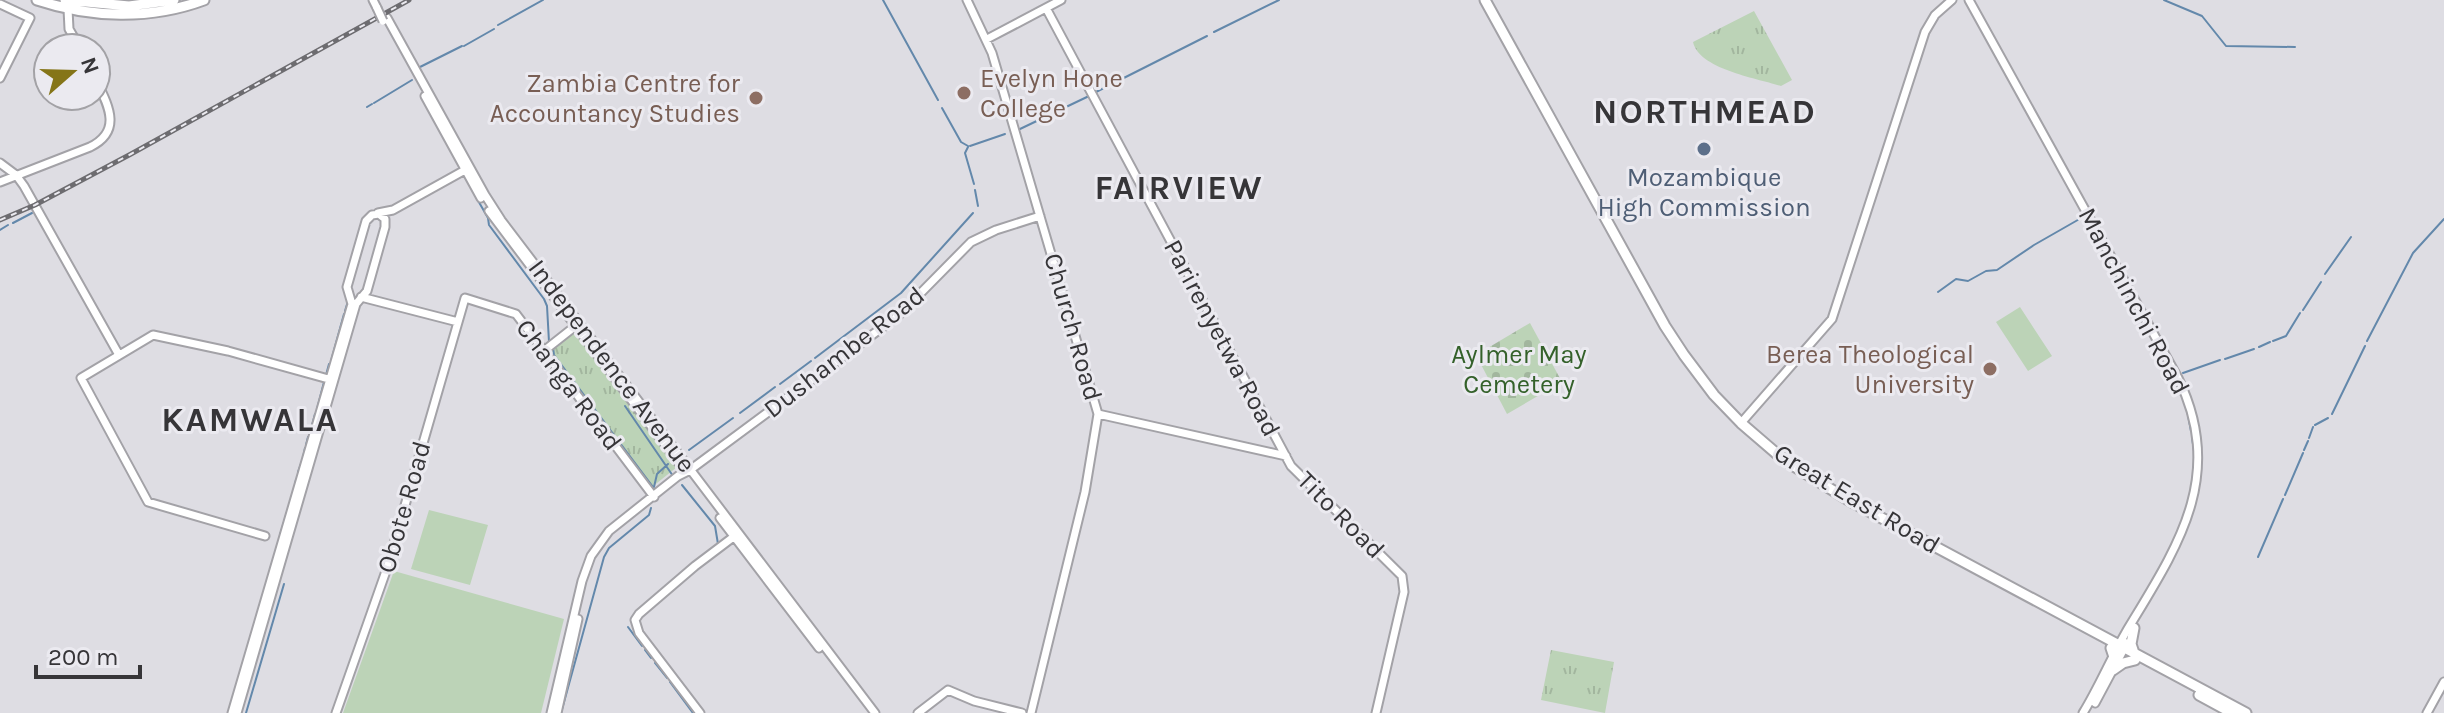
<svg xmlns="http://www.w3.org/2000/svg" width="2444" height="713" font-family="Karla,sans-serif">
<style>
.grass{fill:url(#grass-tufts)}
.cemetery{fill:url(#cemetery-stones)}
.pitch{fill:#bcd3b7}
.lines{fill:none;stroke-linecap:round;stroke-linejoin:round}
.stream{stroke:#6388ab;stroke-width:2}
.secondary-casing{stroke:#a3a2a7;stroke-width:11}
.primary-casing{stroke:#a3a2a7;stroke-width:13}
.secondary{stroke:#fff;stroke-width:7}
.primary{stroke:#fff;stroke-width:9}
.rail-casing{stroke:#6d6c70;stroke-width:5}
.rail{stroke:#ebeaf0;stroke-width:2;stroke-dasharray:6;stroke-linecap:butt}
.secondary-bridge-casing{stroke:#a3a2a7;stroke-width:11;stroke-linecap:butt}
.secondary-bridge{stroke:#fff;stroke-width:7}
.education-dot{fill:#8d6e63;stroke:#ebeaf0;stroke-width:3}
.service-dot{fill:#5c6f8a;stroke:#ebeaf0;stroke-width:3}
.labels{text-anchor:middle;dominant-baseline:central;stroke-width:6;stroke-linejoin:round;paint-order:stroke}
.education-label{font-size:26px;fill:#785e54;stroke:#ebeaf0;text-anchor:end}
.service-label{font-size:26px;fill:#4e5e75;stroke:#ebeaf0}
.street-label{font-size:26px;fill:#363538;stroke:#ebeaf0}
.park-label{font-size:26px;fill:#34612a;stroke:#ebeaf0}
.district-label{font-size:34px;font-weight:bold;letter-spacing:2px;fill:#363538;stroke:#ebeaf0}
</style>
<defs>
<pattern id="grass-tufts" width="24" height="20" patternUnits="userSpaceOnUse" patternTransform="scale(2)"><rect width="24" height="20" fill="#bcd3b7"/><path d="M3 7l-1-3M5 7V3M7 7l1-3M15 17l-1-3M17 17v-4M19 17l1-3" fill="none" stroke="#a2b69e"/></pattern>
<pattern id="cemetery-stones" width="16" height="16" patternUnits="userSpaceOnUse" patternTransform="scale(2)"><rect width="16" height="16" fill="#bcd3b7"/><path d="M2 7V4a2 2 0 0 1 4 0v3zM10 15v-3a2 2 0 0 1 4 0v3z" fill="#a2b69e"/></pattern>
</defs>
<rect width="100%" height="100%" fill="#dedde3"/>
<path class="grass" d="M1754 11 1792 80 1781 86C1756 78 1699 69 1693 42Z
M574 330 677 467 652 487 550 350Z
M1551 650 1614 662 1605 713 1541 700Z"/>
<path class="cemetery" d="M1530 323 1562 382 1507 414 1476 355Z"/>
<path class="pitch" d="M2020 307 2052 356 2028 371 1996 322Z
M429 510 488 525 470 585 411 569Z
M394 571 564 619 541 713H343Z"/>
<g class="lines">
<path class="stream" d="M883 0 938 100
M2164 0 2202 16 2226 46 2295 47
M498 25 543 0
M1214 32 1279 0
M464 46 494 29
M420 73V67L462 46
M1096 92 1207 36
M374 103 412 80
M367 107 372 104
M942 108 961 142 968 146
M1020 129 1089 96
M970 146 1005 134
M968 147 965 153 974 184
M975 190 978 206
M476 197 488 218 489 225 544 299 547 306 549 342
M13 223 32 213
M0 230 8 225
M2099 245 2101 249
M2104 253 2106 256
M2108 261 2139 315
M2325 274 2351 237
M1938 292 1956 279 1968 281 1986 271 1997 270 2034 245 2083 217 2097 242
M2303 310 2321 282
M345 311 348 301
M2141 319 2144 325
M2146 329 2160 352
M2273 341 2286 336 2300 313
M2367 341 2413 253 2444 219
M2259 347 2270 342
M553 348 554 355 653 487
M815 358 901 293 973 213
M2225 359 2254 349
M331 361 344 314
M2183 373 2220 360
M326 375 329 364
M780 384 811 361
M625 406 673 476
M317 409 324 382
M2187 410 2191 431
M740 413 775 387
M2332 414 2365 346
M2315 425 2328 418
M310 433 315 414
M2192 437 2194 451
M2309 438 2313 427
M306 445 308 437
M689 450 733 418
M2304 450 2308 441
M303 458 305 448
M298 472 302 461
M297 477V476
M295 484 296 480
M682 485 715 526 718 544
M654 487 657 474 668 464
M2285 495 2303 453
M289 507 294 489
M280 535 287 512
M2258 557 2283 499
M270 569 273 561
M680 575 705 554
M628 627 642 646
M645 650 651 658
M655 663 667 678
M670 682 693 713
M246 713 284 584
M561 713 604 557 609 548 649 515 651 508"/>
<defs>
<path id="secondary" d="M373 0 377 8
M967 0 992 53 1098 414 1085 492 1031 713
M1969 0 2178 378C2227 477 2176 549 2126 632 2111 658 2099 687 2083 713
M0 4 30 18 0 78
M1046 8 1291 466 1402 576 1404 592 1376 713
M68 9 69 29 80 48
M387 18 485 195 501 220 875 713
M987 39 1061 0
M425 96 481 198
M0 163 16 175 24 186 119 355
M0 182 90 147C123 131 108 105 96 80
M489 211 684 470
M378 213 393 210 465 170
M361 297 458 322
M545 350 578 324
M1098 414 1286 456
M1741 423 1832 319 1925 32 1935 15 1952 0
M720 518 819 648
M265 536 148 502 81 378 153 335 228 351 332 380
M2095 703 2127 643
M232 713 352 304 347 287 366 221 372 215 379 214 385 219V227L367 291 356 304 237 713
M336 713 386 571 465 298 516 314 654 497
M551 713 582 581 591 556 609 531 678 476 690 470 899 315 971 242 996 230 1040 216
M557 713 578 619
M700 713 639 633 635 620 639 614 695 566 736 535
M918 713 948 690 974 701 1022 713
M2427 713 2444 682"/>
<path id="primary" d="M37 0C91 18 150 20 204 0
M65 0 129 6 174 0
M1485 0 1665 326 1684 355 1714 395 1741 423 1784 460 1850 501 2246 713
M2111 648 2114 657
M2134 653 2131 644 2134 628
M2113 670 2123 663 2135 660
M2199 695 2232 713"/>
</defs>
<use href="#secondary" class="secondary-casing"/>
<use href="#primary" class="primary-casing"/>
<use href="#secondary" class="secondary"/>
<use href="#primary" class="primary"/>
<defs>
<path id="rail" d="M0 220 35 205 131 154 409 0"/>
</defs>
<use href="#rail" class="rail-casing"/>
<use href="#rail" class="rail"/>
<defs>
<path id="secondary-bridge" d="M377 8 383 21"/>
</defs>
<use href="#secondary-bridge" class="secondary-bridge-casing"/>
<use href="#secondary-bridge" class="secondary-bridge"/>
</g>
<g class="education-dot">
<circle cx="964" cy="93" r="8"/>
<circle cx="756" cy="98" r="8"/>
<circle cx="1990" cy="369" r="8"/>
</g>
<circle class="service-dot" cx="1704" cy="149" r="8"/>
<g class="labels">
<g class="education-label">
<text x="980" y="78" text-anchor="start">Evelyn Hone<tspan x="980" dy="30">College</tspan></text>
<text x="740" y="83">Zambia Centre for<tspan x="740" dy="30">Accountancy Studies</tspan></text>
<text x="1974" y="354">Berea Theological<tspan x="1974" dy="30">University</tspan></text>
</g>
<g class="service-label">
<text x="1704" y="177">Mozambique<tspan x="1704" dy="30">High Commission</tspan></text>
</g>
<g class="street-label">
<text transform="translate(2134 301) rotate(62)">Manchinchi Road</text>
<text transform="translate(1073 327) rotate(74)">Church Road</text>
<text transform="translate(1222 338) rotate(62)">Parirenyetwa Road</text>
<text transform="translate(844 352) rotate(-38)">Dushambe Road</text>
<text transform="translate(612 366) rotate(53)">Independence Avenue</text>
<text transform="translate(569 385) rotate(53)">Changa Road</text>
<text transform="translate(1857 499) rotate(31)">Great East Road</text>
<text transform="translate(404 507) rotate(-74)">Obote Road</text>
<text transform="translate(1341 515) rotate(45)">Tito Road</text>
</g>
<g class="park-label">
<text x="1519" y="354">Aylmer May<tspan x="1519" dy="30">Cemetery</tspan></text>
</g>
<g class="district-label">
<text x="1705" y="112">NORTHMEAD</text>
<text x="1179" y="188">FAIRVIEW</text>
<text x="250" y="420">KAMWALA</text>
</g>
</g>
<g transform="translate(72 72) rotate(70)"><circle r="38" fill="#ebeaf0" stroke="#a3a2a6" stroke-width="2"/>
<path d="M0-6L14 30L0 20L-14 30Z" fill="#857518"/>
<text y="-12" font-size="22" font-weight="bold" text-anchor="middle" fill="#363538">N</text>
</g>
<path d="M36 665v12h104v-12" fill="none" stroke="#363538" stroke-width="4"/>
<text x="48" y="665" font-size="24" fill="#363538" stroke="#ebeaf0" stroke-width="6" paint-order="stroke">200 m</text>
</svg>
